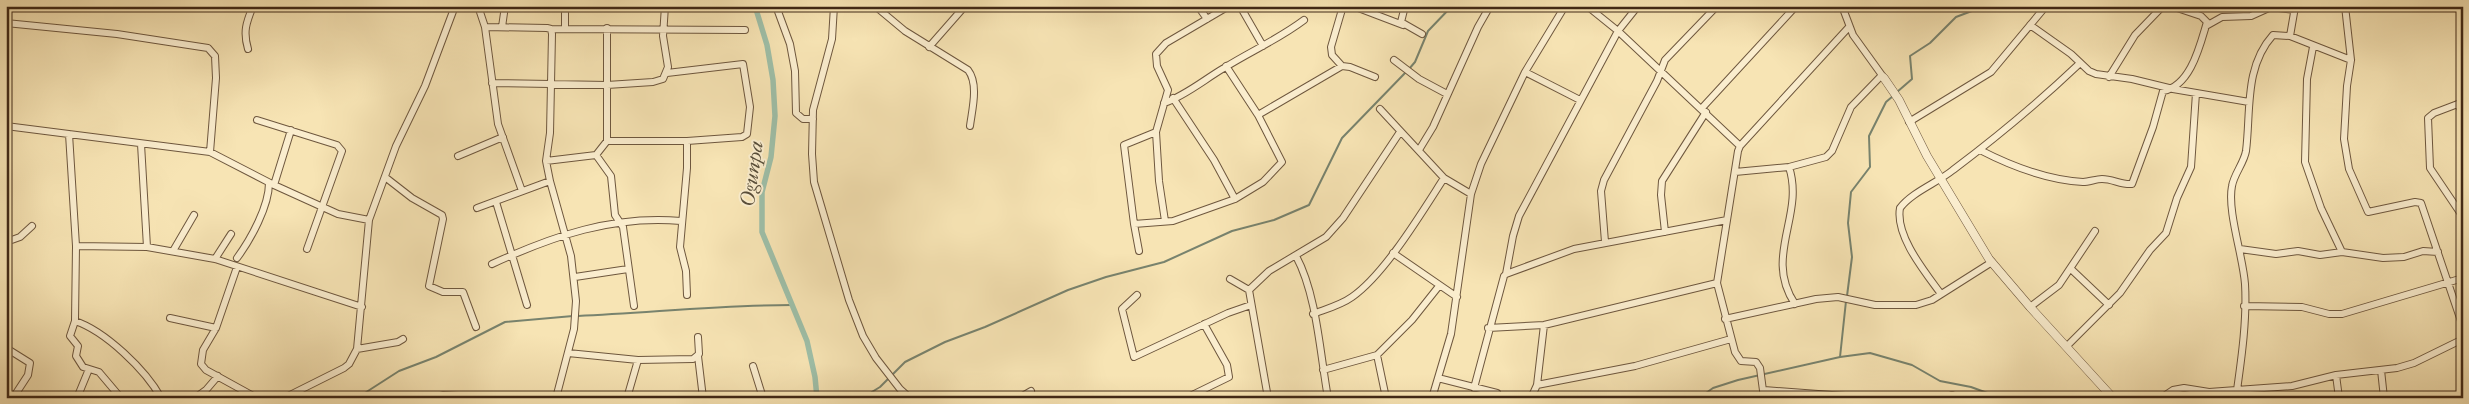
<svg xmlns="http://www.w3.org/2000/svg" width="2469" height="404" font-family="'IM FELL French Canon',serif">
<style>
.lines{fill:none;stroke-linecap:round;stroke-linejoin:round}
.stream{stroke:#78836e;stroke-width:2}
.canal{stroke:#9ebfa8;stroke-width:5.5}
.minor-casing{stroke:#6e573e;stroke-width:8}
.tertiary-casing{stroke:#6e573e;stroke-width:9}
.minor{stroke:#faedce;stroke-width:6}
.tertiary{stroke:#faedce;stroke-width:8}
.labels{text-anchor:middle;dominant-baseline:central;stroke-width:4;stroke-linejoin:round;paint-order:stroke}
.water-label{font-size:20px;font-style:italic;fill:#584e3a;stroke:#faedce}
</style>
<rect width="100%" height="100%" fill="#f7e4b4"/>
<filter id="stains"><feTurbulence type="fractalNoise" baseFrequency=".004" numOctaves="4"/><feColorMatrix values="0 0 0 0 .2 0 0 0 0 .09 0 0 0 0 .02 0 0 0 .5 -.17"/></filter>
<radialGradient id="worn" r=".72"><stop offset=".6" stop-color="#630" stop-opacity="0"/><stop offset="1" stop-color="#630" stop-opacity=".3"/></radialGradient>
<g class="lines">
<path class="stream" d="M1409 69 1415 62 1428 31 1452 6
M1897 92 1912 79 1910 56 1930 43 1956 17 1985 6
M1847 296 1852 257 1848 223 1851 192 1870 167 1869 136 1886 102 1893 96
M578 316C649 313 720 305 792 305
M1840 357 1846 301
M357 398 399 371 436 357 505 322 573 316
M862 398 880 387 905 362 945 342 985 327 1068 290 1106 277 1164 262 1232 231 1274 220 1309 205 1342 138 1406 72
M1699 398 1713 388 1738 380 1840 357 1870 353 1912 365 1940 381 1971 387 2001 398"/>
<path class="canal" d="M755 6 767 45 773 80 775 116 771 157 762 192V232L807 341 815 377 817 398"/>
<defs>
<path id="minor" d="M478 6 485 27 547 28 551 29 552 34 550 133 546 161 550 181 571 256 576 301 574 329 556 398
M565 6V27
M776 6 790 44 795 71 796 113 803 119H813
M834 6 832 39 813 110 812 154 814 182 849 300 863 336 876 358 900 389 910 398
M875 6 905 31 968 70C979 84 972 110 970 126
M1198 6 1207 19
M1240 6 1263 46
M1353 6 1403 25
M1405 6 1401 22 1422 34
M1587 6 1618 31 1740 146
M1842 6 1853 35 1884 78
M2345 6 2351 60 2347 86 2344 139 2349 169 2368 212 2415 202 2421 203 2463 327
M2345 7 2357 6
M6 23 117 34 208 48 215 56 216 78 210 152
M2030 25 2071 54 2089 71 2096 74 2132 79 2173 89 2249 102
M2206 26 2222 17 2251 16 2271 7 2295 10
M485 27 498 124 522 191
M502 27 505 6
M551 29 745 30
M2290 36 2295 7
M929 47 965 6
M2313 47 2307 79 2305 162 2321 208 2342 252
M248 49C243 32 246 23 253 6
M1394 60 1419 79 1447 94
M1226 66 1258 115 1282 162 1263 182 1235 199 1173 221 1134 224 1124 145 1156 132 1168 90 1157 66 1156 54 1166 43 1229 6
M1342 66 1332 55 1331 47 1343 6
M1525 72 1580 100
M2109 77 2135 35 2163 6
M492 83 607 85 653 82 663 79 668 67 663 36 665 6
M1173 98 1214 160 1235 199
M2463 102 2434 113 2428 118 2430 168 2463 217
M1164 103C1185 96 1205 79 1224 68 1251 51 1279 39 1304 20
M2458 105 2463 113
M1702 108 1796 6
M1380 109 1444 178 1471 194
M1258 115 1342 66 1350 67 1375 77
M257 120 337 145 342 151 307 249
M1909 122 1991 72 2046 6
M6 126 210 152 274 185 338 214 369 220
M1156 132 1159 181 1165 221
M69 134 76 246 75 321 70 336 78 346 76 356 83 367 99 372 121 398
M607 141V28
M687 141V168L680 247 686 271 687 295
M141 144 147 247
M1419 150 1433 127 1478 27 1490 6
M1980 150C2011 166 2047 180 2083 182 2089 182 2096 179 2102 179 2113 179 2121 185 2132 184L2153 127 2163 91C2191 86 2200 45 2207 22L2201 16 2171 6
M596 155 611 176 615 215 623 227 634 306
M458 156 503 137
M546 161 596 155 607 141H687L742 137 747 134 750 107 743 64 667 73
M1789 167C1805 216 1763 256 1795 304
M1735 172 1789 167 1826 157 1832 151 1851 107 1882 75
M385 177 412 198 442 215 443 219 429 286 443 292H463L476 327
M274 185 291 130
M496 202 527 305
M477 208 550 181
M1134 224 1139 251
M1665 232 1661 195 1662 181 1706 112
M6 242 20 237 32 226
M1605 242 1601 191 1604 180 1657 81 1665 60 1717 6
M76 246 147 247 215 259 362 307
M2240 249 2276 254 2298 251 2320 255 2342 252 2383 258 2404 257 2423 251 2438 252
M173 251 194 215
M1393 253 1457 297
M1296 256C1317 295 1320 354 1328 398
M237 258C251 239 269 206 269 183
M215 259 231 234
M492 264C553 236 613 215 681 221
M237 267 216 328 203 350 201 364 206 370 257 398
M2071 269 2109 305
M1506 274 1574 249 1727 220
M575 277 628 269
M1230 279 1249 290
M1941 294C1925 272 1895 236 1900 208 1912 192 1937 183 1953 170 1997 137 2039 102 2079 64
M1137 295 1122 309 1134 357 1228 313 1251 305
M2244 306 2302 307 2329 314H2342L2463 278
M2030 307 2059 285 2095 231
M1313 314C1326 309 1341 305 1352 297 1385 274 1422 212 1444 178
M170 318 216 328
M1725 319 1816 299 1838 297 1875 305H1916L1932 300 1992 262
M75 321C105 331 146 370 161 398
M1488 328 1544 325 1717 283
M2067 346 2120 293 2150 250 2166 233 2177 198 2191 167 2196 93
M6 348 30 363 28 375 13 398
M357 349 398 342 403 339
M568 353 638 360 693 359 699 354 698 337
M1377 355 1386 398
M698 356 703 398
M753 366 763 398
M1323 370 1377 355 1412 320 1439 286
M2381 370 2384 398
M2336 375 2339 398
M1438 378 1497 393
M1537 385 1635 366 1731 339
M1474 388 1504 276 1506 274 1513 236 1519 216 1618 31 1638 6
M1764 390 1872 398
M2237 390C2242 355 2247 318 2245 284 2243 256 2227 211 2232 186 2234 174 2244 163 2246 151 2251 112 2244 67 2273 35L2290 36 2351 60
M77 398 89 369
M195 398 206 390 218 376
M284 398 344 368 349 364 357 349 369 220 396 146 425 86 455 6
M433 398 443 395 488 398
M503 398H513
M627 398 638 360
M1019 398 1031 391
M1186 398 1229 377 1227 365 1204 324
M1268 398 1249 290 1269 271 1326 237 1343 218 1400 132
M1432 398 1451 334 1471 194 1481 164 1525 72 1565 6
M1531 398 1537 385 1544 325
M1764 398 1760 368 1756 362 1741 361 1735 352 1717 283 1738 151 1740 146 1849 27
M1952 398V395
M2161 398 2173 390 2184 388 2209 392 2292 386 2336 375 2397 368 2414 363 2463 339"/>
<path id="tertiary" d="M1884 78 1899 100 1927 156 1989 259 2030 307 2113 398"/>
</defs>
<use href="#minor" class="minor-casing"/>
<use href="#tertiary" class="tertiary-casing"/>
<use href="#minor" class="minor"/>
<use href="#tertiary" class="tertiary"/>
</g>
<g class="labels">
<g class="water-label">
<text transform="translate(752 174) rotate(-82)">Ogunpa</text>
</g>
</g>
<rect width="2469" height="404" fill="none" stroke="#f7e4b4" stroke-width="25"/>
<rect x="8" y="8" width="2454" height="389" fill="none" stroke="#402816" stroke-width="2.5"/>
<rect x="12" y="12" width="2444" height="379" fill="none" stroke="#402816"/>
<rect width="100%" height="100%" filter="url(#stains)"/>
<rect width="100%" height="100%" fill="url(#worn)"/>
</svg>
